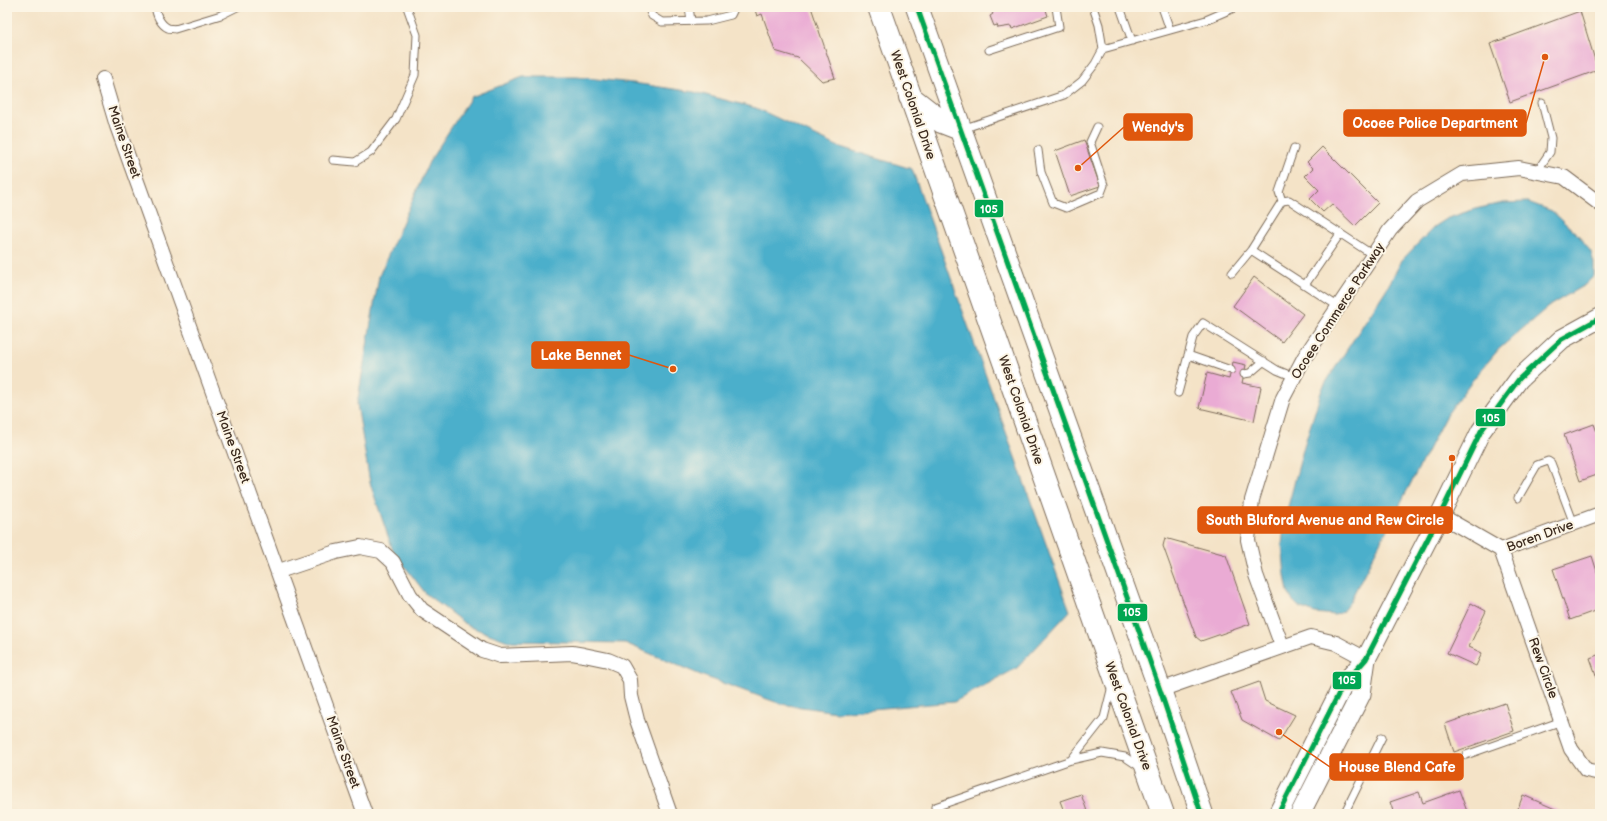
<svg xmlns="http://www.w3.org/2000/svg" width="1607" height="821" font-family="'Balsamiq Sans',sans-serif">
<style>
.water{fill:#4bafcb;stroke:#436c74}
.building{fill:#eaabd4}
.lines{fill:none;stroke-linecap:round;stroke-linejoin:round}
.lane-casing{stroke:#7c6b59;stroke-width:9}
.street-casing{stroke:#7c6b59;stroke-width:16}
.secondary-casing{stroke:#7c6b59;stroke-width:21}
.highway-casing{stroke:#7c6b59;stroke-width:24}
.lane{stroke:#fff;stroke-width:7}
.street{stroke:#fff;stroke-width:14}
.secondary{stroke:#fff;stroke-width:19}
.highway{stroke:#fff;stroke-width:22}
.bus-1-casing{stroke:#fcf5e5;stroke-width:8}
.bus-1{stroke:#00a651;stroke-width:5}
.labels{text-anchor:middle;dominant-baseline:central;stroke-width:4;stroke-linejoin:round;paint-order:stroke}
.street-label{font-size:13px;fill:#3b2a1e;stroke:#fcf5e5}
.leader{fill:none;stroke:#df570d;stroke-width:1.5}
.callout-dot{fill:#df570d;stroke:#fcf5e5;stroke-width:1.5}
.callout{fill:#df570d;stroke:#df570d;stroke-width:1.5}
.callout-label{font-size:14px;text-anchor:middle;font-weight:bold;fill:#fff}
.line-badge{stroke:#fcf5e5;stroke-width:1.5}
.badge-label{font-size:11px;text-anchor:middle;font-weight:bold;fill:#fff}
</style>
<rect width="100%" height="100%" fill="#fcf5e5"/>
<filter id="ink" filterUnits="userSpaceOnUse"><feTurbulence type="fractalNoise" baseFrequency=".025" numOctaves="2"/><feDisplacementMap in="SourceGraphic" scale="8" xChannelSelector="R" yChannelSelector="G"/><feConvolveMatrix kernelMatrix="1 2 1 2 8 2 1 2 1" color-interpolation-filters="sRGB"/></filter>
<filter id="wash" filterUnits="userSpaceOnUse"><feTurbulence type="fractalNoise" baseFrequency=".012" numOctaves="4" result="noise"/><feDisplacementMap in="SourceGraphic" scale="16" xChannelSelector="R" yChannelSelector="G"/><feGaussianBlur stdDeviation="0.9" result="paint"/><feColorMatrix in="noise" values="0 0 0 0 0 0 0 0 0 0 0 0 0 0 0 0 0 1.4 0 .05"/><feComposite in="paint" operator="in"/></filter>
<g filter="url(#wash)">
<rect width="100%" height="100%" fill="#f4e3c7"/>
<path class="water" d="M523 77H577L633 83 694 92 756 108 837 146 912 169 1070 611 1017 668 954 702 836 712 781 704 703 676 625 643 508 641 468 626 426 594 393 551 370 483 357 404 379 276 429 162 471 97Z
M1528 202 1552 211 1579 236 1591 252 1594 263V276L1586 284 1549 306 1499 349 1471 382 1445 417 1349 603 1342 612 1335 615 1315 613 1299 607 1292 600 1288 592 1285 575 1282 545 1285 518 1304 446 1322 389 1333 371 1387 288 1402 260 1434 227 1448 218 1475 209 1503 203Z"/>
<g id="blocks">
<path class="building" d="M754 7H811L835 78 822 81 798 58 775 51 762 14 757 16Z
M998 7H1045L1048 16 1012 29 1011 26 998 28 997 25 994 26 990 16 993 14 992 12Z
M1580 11 1598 70 1510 102 1490 44Z
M1084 140 1100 186 1070 196 1055 151Z
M1322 147 1378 203 1355 226 1332 204 1323 212 1310 199 1319 190 1305 176 1313 168 1307 162Z
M1254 277 1303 314 1282 342 1233 306Z
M1233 362 1246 365 1242 383 1261 387 1254 421 1199 408 1207 373 1229 379Z
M1594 424 1600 440V474L1580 481 1564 435Z
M1165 538 1226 555 1250 624 1201 641 1196 637 1163 546Z
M1592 556 1600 581V609L1570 620 1553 569Z
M1471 603 1486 611 1469 647 1482 653 1476 666 1447 653Z
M1600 654V686L1590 658Z
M1259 682 1265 701 1295 715 1279 741 1242 720 1231 692Z
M1505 703 1514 731 1454 752 1445 724Z
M1459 790 1468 814H1394L1390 802 1419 792 1423 803Z
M1081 794 1088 814H1065L1060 801Z
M1523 795 1562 812 1561 814H1516Z"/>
</g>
</g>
<g filter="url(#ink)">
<use href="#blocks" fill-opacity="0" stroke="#7c6b59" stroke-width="1"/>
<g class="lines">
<defs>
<path id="lane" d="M156 7C155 14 161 25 168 28 170 29 173 28 175 29L221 15 237 7
M648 7 652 16 662 22 707 21 731 15 733 11 732 7
M689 7 691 21
M1120 7 1132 41
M1162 7 1170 30
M1103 49 1206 20 1236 7
M989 50 1059 27 1056 7
M962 129 1064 95 1082 81 1095 64 1103 49 1099 25 1093 7
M1038 150 1041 172 1053 203 1066 208 1101 193 1104 185 1090 142 1097 127
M333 160 355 162 371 152 396 119 415 75 417 35 407 7
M1537 171 1550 152 1551 138 1542 103
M1282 201 1279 192 1294 148
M1232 273 1251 250
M1305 285 1340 234
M1339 307 1251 250 1282 201 1289 200 1373 255
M1188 355 1231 370
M1244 374 1250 373 1264 361
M1178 393 1193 337 1203 323 1277 370 1294 377
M1518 498 1537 465 1548 461 1551 463 1574 524
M1466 755 1562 721
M1071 760 1104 718 1112 686
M938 814 935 807 1071 760 1102 753 1125 757 1140 767
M1344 814 1382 737"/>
<path id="street" d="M103 79 117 126 365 814
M1440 515 1501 550 1600 514
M1501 550 1571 749 1586 770 1600 773
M279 571 336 552 360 547 381 551 393 562 410 595 422 610 482 650 500 656 572 653 584 655 608 660 622 666 630 680 631 696 637 720 670 814
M1282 646 1256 575 1248 540 1252 500 1283 398 1304 358 1390 230 1417 201 1462 174 1519 168 1564 177 1600 204
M1160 690 1311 637 1336 643 1366 659"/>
<path id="secondary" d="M1278 814 1343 685 1366 659 1440 515 1481 431 1519 379 1562 339 1600 318
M1300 814 1361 694 1366 659"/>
<path id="highway" d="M879 7 1163 814
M917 7 1160 690 1202 814
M910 97 942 122 960 129"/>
</defs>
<use href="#lane" class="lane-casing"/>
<use href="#street" class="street-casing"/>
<use href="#secondary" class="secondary-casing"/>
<use href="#highway" class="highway-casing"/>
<use href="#lane" class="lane"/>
<use href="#street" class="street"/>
<use href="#secondary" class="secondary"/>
<use href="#highway" class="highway"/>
<defs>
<path id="bus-1" d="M917 7 1160 690 1200 810 1204 814
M1278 814 1343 685 1366 659 1440 515 1481 431 1519 379 1562 339 1600 318"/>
</defs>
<use href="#bus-1" class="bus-1-casing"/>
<use href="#bus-1" class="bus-1"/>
</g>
</g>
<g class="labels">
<g class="street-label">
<text transform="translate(913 105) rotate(71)">West Colonial Drive</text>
<text transform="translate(124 142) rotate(71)">Maine Street</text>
<text transform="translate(1338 311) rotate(-57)">Ocoee Commerce Parkway</text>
<text transform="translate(1021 410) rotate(71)">West Colonial Drive</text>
<text transform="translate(233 447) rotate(70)">Maine Street</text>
<text transform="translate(1540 536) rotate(-20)">Boren Drive</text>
<text transform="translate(1543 668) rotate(70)">Rew Circle</text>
<text transform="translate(1128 716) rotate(70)">West Colonial Drive</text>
<text transform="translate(343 752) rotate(70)">Maine Street</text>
</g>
</g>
<path class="leader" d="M1545 57L1526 123M1078 168L1124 127M673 369L629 355M1452 458L1452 520M1279 732L1330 767"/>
<g class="callout-dot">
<circle cx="1545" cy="57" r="4"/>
<circle cx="1078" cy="168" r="4"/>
<circle cx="673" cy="369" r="4"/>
<circle cx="1452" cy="458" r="4"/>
<circle cx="1279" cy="732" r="4"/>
</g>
<g class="callout">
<rect x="1344" y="110" width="182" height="26" rx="4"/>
<rect x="1124" y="114" width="68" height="26" rx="4"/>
<rect x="532" y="342" width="97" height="26" rx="4"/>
<rect x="1198" y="507" width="254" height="26" rx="4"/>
<rect x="1330" y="754" width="133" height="26" rx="4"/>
</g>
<g class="callout-label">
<text x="1435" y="128">Ocoee Police Department</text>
<text x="1158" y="132">Wendy's</text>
<text x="581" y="360">Lake Bennet</text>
<text x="1325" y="525">South Bluford Avenue and Rew Circle</text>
<text x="1397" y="772">House Blend Cafe</text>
</g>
<g class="line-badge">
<rect x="974" y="199" width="30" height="19" rx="4" fill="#00a651"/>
<rect x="1475" y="408" width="31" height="19" rx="4" fill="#00a651"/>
<rect x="1117" y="603" width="31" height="19" rx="4" fill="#00a651"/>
<rect x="1332" y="671" width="30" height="19" rx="4" fill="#00a651"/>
</g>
<g class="badge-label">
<text x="989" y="213">105</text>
<text x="1491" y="422">105</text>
<text x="1132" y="616">105</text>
<text x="1347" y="684">105</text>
</g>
<rect width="1607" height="821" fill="none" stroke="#fcf5e5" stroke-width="24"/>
</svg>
